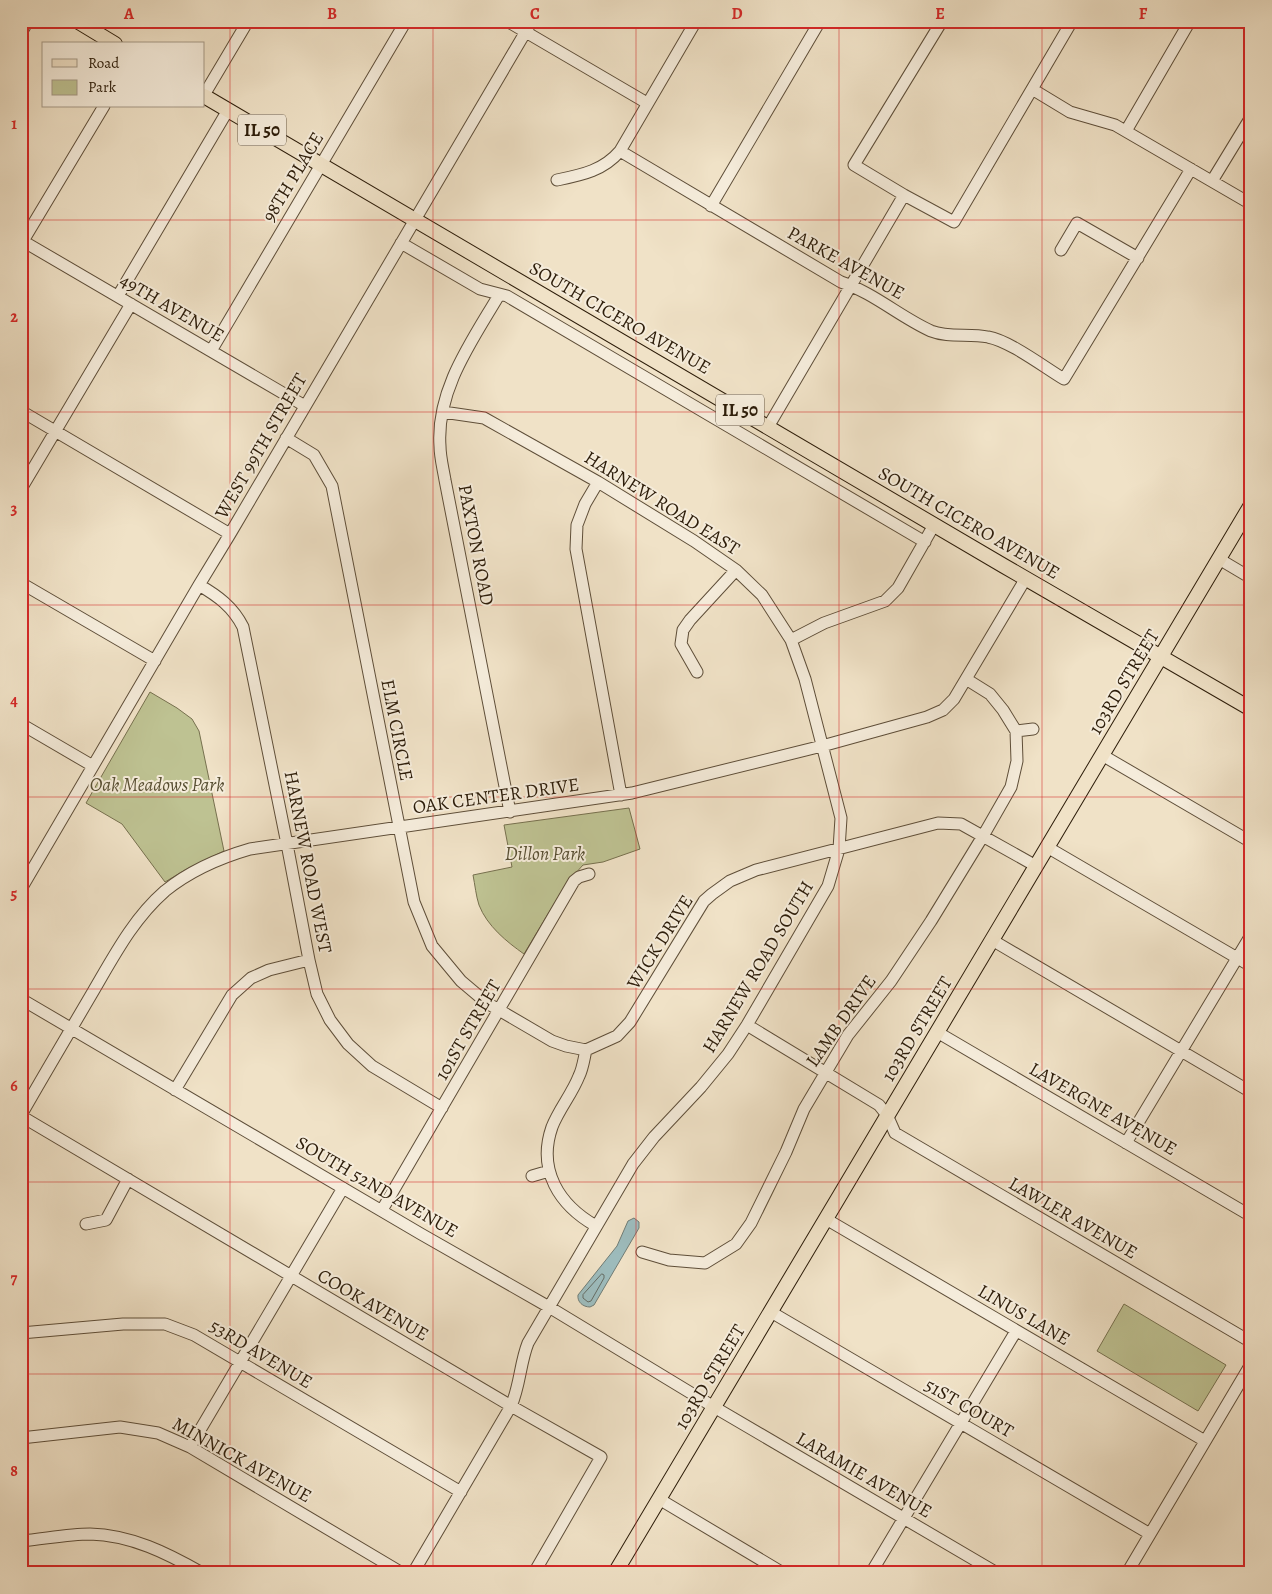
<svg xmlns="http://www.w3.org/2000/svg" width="1272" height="1594" font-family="Alegreya,serif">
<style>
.green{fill:#bec292;stroke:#76704e}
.water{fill:#9dbcbd;stroke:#707c75}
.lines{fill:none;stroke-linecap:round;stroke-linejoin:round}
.shore{stroke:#656c64;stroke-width:1}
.minor-casing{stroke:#5e4e39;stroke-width:13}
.major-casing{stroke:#2d1d0a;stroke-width:16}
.minor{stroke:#f5ecdb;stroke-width:11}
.major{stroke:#f0e2c7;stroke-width:14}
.grid{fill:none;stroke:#d62828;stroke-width:1;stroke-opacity:0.55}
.labels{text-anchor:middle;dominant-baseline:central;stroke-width:4;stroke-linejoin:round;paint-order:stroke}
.shield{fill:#f5ecdb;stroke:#695b49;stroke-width:1}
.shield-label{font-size:18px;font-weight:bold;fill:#2d1d0a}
.street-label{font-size:19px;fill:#2d1d0a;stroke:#f5ecdb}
.park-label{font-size:19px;font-style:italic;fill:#584f33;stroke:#f5ecdb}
.neatline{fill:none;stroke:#d62828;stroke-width:2}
.grid-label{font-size:16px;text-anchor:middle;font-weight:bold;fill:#d62828}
</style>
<rect width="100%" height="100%" fill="#f0e2c7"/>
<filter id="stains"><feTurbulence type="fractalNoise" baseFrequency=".004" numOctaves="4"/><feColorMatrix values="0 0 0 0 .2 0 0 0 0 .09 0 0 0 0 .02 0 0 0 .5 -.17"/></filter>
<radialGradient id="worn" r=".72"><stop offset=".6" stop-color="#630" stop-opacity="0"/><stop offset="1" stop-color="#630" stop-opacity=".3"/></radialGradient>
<path class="green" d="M150 692 177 708 192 719 199 731 224 851 185 870 165 882 122 824 86 803Z
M629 808 640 849 603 862 583 865 566 884 524 954C507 942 487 926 479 905 476 896 475 885 473 875L512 867 504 825Z
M1124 1304 1226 1365 1198 1411 1097 1351Z"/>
<path class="water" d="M634 1218 639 1222V1228L594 1305 590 1307C583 1307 577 1302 578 1295L617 1246 628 1221Z"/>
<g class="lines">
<path class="shore" d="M602 1274 604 1275V1278L591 1301 588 1302 583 1298V1295Z"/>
<defs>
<path id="minor" d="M507 21 647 103
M942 21 854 165 904 195 954 222 1072 21
M21 33 28 21
M1032 89 1070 112 1115 125 1251 204
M204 95 248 21
M1126 131 1190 21
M620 151 841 282C874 293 900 317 931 331 948 338 970 333 988 337 1010 341 1044 367 1064 379L1191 169
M557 180C581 175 603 171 620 151L696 21
M1212 181 1251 117
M711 206 820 21
M21 240 305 406
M23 241 104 106
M401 243 480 289 507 296 925 542
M1061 250 1077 223 1138 258
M499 295C472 341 436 390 440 446 440 457 443 468 445 480L510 812
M118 296 228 110
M211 351 406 21
M21 411 230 534
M768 427 904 195
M286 438 314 455 332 486 414 902 432 946 461 981 487 1003 552 1041 566 1046 586 1050
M598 482 585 504 577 525 576 549 621 795
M21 489 131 304
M1219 559 1251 578
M21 583 155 661
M199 585C218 596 233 607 243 627L287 844 309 960 317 994 330 1020 348 1044 372 1066 442 1108
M791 640 824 623 885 601 898 588 934 525
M697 672 681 644 683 630 690 620 736 570
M21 724 93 766
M1016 731 1033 729
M1102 755 1251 842
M1047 847 1251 966
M21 889 199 585 230 534 532 21
M992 940 1251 1092
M21 999 421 1234 549 1307 714 1407 997 1573
M747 1025 879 1105 887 1115 895 1133 1251 1342
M937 1032 1251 1216
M175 1090 232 995 251 978 269 970 309 960
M21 1115C45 1073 70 1031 94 990 115 954 134 918 165 891 191 870 219 858 250 849L632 793 822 746 927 717 943 710 954 699 1026 578
M21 1116 511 1406 601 1457 534 1573
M1126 1143 1251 935
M532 1176 549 1171
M382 1210 574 881 579 877 589 874
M826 1219 1205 1441
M86 1224 106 1220 128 1179
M596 1226C559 1205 537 1170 552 1127 559 1109 572 1094 579 1076 583 1068 584 1058 586 1050L617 1036 630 1022 704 901 712 894 730 881 756 870 938 823 961 824 1036 866
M642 1252 669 1260 705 1263 736 1244 751 1223 786 1152 804 1109 848 1035 891 981 931 921 983 836 1011 787 1017 761 1016 731 1003 710 990 694 966 679
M771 1312 1150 1534
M21 1333 123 1324H165L194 1335 461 1492
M21 1438 120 1427 158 1433 190 1447 402 1573
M190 1447 343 1188
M659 1499 783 1573
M21 1541C44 1539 68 1534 90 1534 131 1535 167 1553 202 1573
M413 1573 511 1406C520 1386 520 1363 528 1343L633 1164 654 1137 701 1087 728 1054 747 1025 828 886 839 849 841 818 805 679 791 640 762 595 736 570 694 541 598 482 484 418 443 412
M871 1573 1016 1331
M1127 1573 1251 1364
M1247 1573 1251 1567"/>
<path id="major" d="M77 21 115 44
M204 96 1004 566 1251 709
M615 1573 1251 505"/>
</defs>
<use href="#minor" class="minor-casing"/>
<use href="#major" class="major-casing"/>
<use href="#minor" class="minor"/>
<use href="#major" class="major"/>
</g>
<path class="grid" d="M230 21V1573M433 21V1573M636 21V1573M839 21V1573M1042 21V1573M21 220H1251M21 412H1251M21 605H1251M21 797H1251M21 989H1251M21 1182H1251M21 1374H1251"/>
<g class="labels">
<g class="shield">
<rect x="238" y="114.5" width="48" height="31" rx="4"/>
<rect x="716" y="394.5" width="48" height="31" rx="4"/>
</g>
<g class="shield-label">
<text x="262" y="130">IL 50</text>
<text x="740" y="410">IL 50</text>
</g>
<g class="street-label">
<text transform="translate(293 177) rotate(-59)">98TH PLACE</text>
<text transform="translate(846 263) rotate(29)">PARKE AVENUE</text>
<text transform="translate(172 308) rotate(30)">49TH AVENUE</text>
<text transform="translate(620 318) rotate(30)">SOUTH CICERO AVENUE</text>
<text transform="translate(261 446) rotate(-60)">WEST 99TH STREET</text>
<text transform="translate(662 503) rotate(32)">HARNEW ROAD EAST</text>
<text transform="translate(969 523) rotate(30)">SOUTH CICERO AVENUE</text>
<text transform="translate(476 545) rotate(79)">PAXTON ROAD</text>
<text transform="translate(1124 682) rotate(-59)">103RD STREET</text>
<text transform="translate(397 730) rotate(79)">ELM CIRCLE</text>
<text transform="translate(496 796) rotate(-8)">OAK CENTER DRIVE</text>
<text transform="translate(308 862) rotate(79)">HARNEW ROAD WEST</text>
<text transform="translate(660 942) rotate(-58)">WICK DRIVE</text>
<text transform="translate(758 967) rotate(-59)">HARNEW ROAD SOUTH</text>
<text transform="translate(841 1021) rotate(-55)">LAMB DRIVE</text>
<text transform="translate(917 1029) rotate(-59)">103RD STREET</text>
<text transform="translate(468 1030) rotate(-60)">101ST STREET</text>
<text transform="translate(1103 1109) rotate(30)">LAVERGNE AVENUE</text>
<text transform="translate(377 1187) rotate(30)">SOUTH 52ND AVENUE</text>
<text transform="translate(1073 1218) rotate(30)">LAWLER AVENUE</text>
<text transform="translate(373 1305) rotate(30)">COOK AVENUE</text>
<text transform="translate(1024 1315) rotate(30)">LINUS LANE</text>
<text transform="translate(261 1354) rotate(31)">53RD AVENUE</text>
<text transform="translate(710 1377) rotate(-59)">103RD STREET</text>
<text transform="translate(969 1408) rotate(30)">51ST COURT</text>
<text transform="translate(242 1460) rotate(29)">MINNICK AVENUE</text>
<text transform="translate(864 1475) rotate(30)">LARAMIE AVENUE</text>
</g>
<g class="park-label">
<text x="157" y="785">Oak Meadows Park</text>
<text x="545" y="854">Dillon Park</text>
</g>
</g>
<rect width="1272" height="1594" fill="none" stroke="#f0e2c7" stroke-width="55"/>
<rect x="42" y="42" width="162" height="65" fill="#f5ecdb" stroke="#a59987"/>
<rect x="52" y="59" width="25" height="8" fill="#f0e2c7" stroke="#a59987"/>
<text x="88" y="68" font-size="15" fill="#2d1d0a">Road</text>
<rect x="52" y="80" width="25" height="15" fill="#bec292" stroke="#a59987"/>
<text x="88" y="92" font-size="15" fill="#2d1d0a">Park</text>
<rect x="28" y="28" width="1216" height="1538" class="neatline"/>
<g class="grid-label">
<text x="129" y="19">A</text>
<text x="332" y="19">B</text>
<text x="535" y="19">C</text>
<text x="737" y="19">D</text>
<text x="940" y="19">E</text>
<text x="1143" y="19">F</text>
<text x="14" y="129">1</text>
<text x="14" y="322">2</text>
<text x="14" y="514">3</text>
<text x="14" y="706">4</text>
<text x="14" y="899">5</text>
<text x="14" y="1091">6</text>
<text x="14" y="1284">7</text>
<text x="14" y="1476">8</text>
</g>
<rect width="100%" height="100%" filter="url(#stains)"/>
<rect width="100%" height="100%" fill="url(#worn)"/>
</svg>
